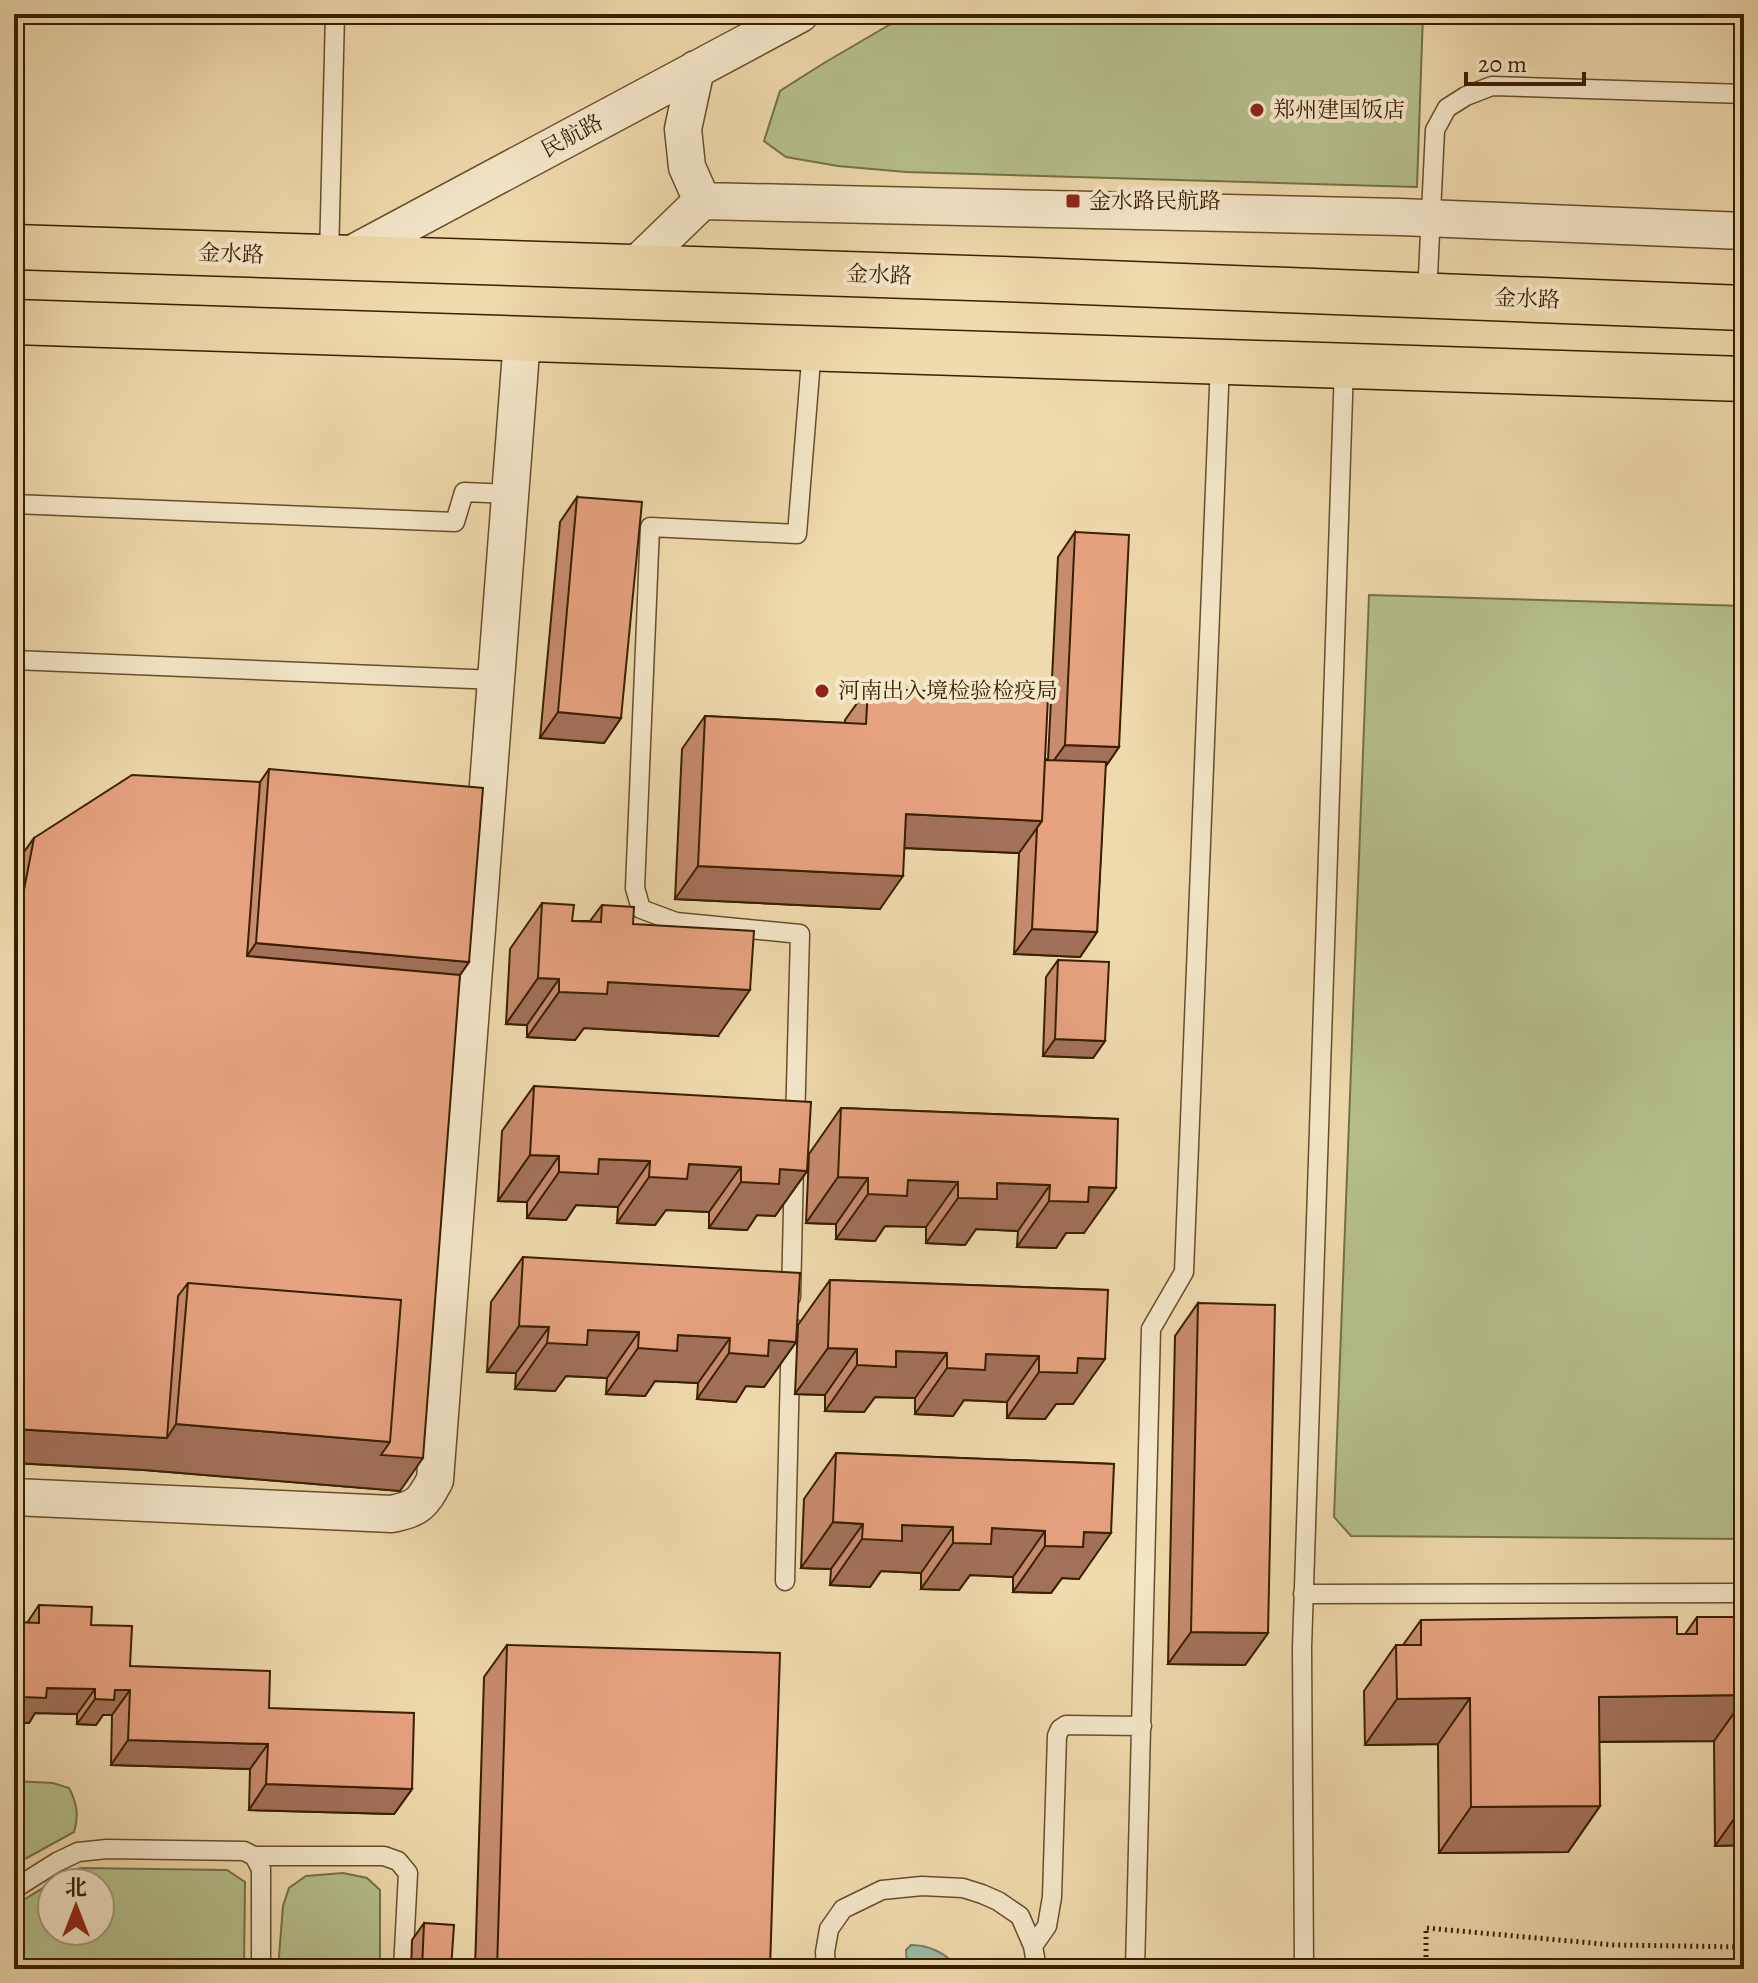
<svg xmlns="http://www.w3.org/2000/svg" width="1758" height="1983" font-family="Alegreya,'Noto Serif SC',serif">
<style>
.green{fill:#b5c08d;stroke:#767046;stroke-width:2;fill-rule:evenodd}
.water{fill:#9abba6;stroke:#737d64;stroke-width:2}
.lines{fill:none;stroke-linecap:round;stroke-linejoin:round}
.lane-casing{stroke:#664e2b;stroke-width:21}
.street-casing{stroke:#664e2b;stroke-width:39}
.primary-casing{stroke:#381f00;stroke-width:47}
.path{stroke:#381f00;stroke-width:5;stroke-dasharray:2 4;stroke-linecap:butt}
.lane{stroke:#f5e7ca;stroke-width:18}
.street{stroke:#f5e7ca;stroke-width:36}
.primary{stroke:#efdaad;stroke-width:44}
.wall{fill:#c78b6e;stroke:#381f00;stroke-width:2}
.shaded-wall{fill:#a2715a;stroke:#381f00;stroke-width:2}
.building{fill:#e7a280;stroke:#381f00;stroke-width:2}
.poi-dot{fill:#8f2418;stroke:#f5e7ca;stroke-width:3}
.labels{text-anchor:middle;dominant-baseline:central;stroke-width:8;stroke-linejoin:round;paint-order:stroke}
.poi-label{font-size:22px;fill:#381f00;stroke:#f5e7ca;text-anchor:start}
.street-label{font-size:22px;fill:#381f00;stroke:#f5e7ca}
</style>
<rect width="100%" height="100%" fill="#efdaad"/>
<filter id="stains"><feTurbulence type="fractalNoise" baseFrequency=".0025" numOctaves="4"/><feColorMatrix values="0 0 0 0 .2 0 0 0 0 .09 0 0 0 0 .02 0 0 0 .5 -.17"/></filter>
<radialGradient id="worn" r=".72"><stop offset=".6" stop-color="#630" stop-opacity="0"/><stop offset="1" stop-color="#630" stop-opacity=".3"/></radialGradient>
<path class="green" d="M908 14H1423L1417 187 906 172 838 166 786 157 764 141 780 91 824 63Z
M1369 595 1744 606V1539L1351 1536 1334 1517Z
M14 1781 53 1783 69 1788C77 1803 79 1816 74 1832L14 1865Z
M81 1868 227 1870 245 1882 244 1969H14V1906L67 1873ZM100 1883V1931H52V1883Z
M343 1873 367 1878 380 1890V1969H278L283 1906 289 1888 306 1876Z"/>
<path class="water" d="M911 1945C928 1945 948 1953 957 1969H907L906 1950Z"/>
<g class="lines">
<defs>
<path id="lane" d="M329 257 335 14
M1427 296 1435 130 1447 108 1466 96 1492 86 1744 94
M14 504 455 522 464 492 511 494
M14 660 496 680
M795 1125 800 934 676 922 641 909 635 888 650 527 797 534 812 348
M791 1297 794 1166
M785 1581 791 1326
M1303 1594 1744 1593
M254 1856H384L398 1861 408 1873 403 1969
M14 1889 57 1862 78 1852 107 1849 244 1851 254 1856 261 1869V1969
M1033 1946 1047 1926 1052 1897 1057 1736 1060 1729 1066 1725 1142 1726
M826 1969 825 1952 829 1929 843 1909 882 1890 922 1886 963 1888 982 1894 998 1901 1020 1916 1033 1946 1037 1969
M1135 1969 1151 1329 1184 1272 1220 362
M1304 1969 1302 1648 1344 366"/>
<path id="street" d="M696 69 683 129 687 167 702 201
M344 258 800 14
M634 267 702 201 1400 217 1744 231
M14 1497 392 1514C419 1508 422 1504 435 1480L522 339"/>
<path id="primary" d="M14 247 1031 280 1744 308
M14 322 1744 379"/>
</defs>
<use href="#lane" class="lane-casing"/>
<use href="#street" class="street-casing"/>
<use href="#primary" class="primary-casing"/>
<path class="path" d="M1426 1969V1928L1614 1945 1744 1947"/>
<use href="#lane" class="lane"/>
<use href="#street" class="street"/>
<use href="#primary" class="primary"/>
</g>
<path class="wall" d="M577 497 621 718 604 743 540 738 560 522Z
M1075 532 1119 747 1105 767 1097 932 1080 957 1014 954 1019 853 904 848 880 909 675 899 682 749 705 716 845 723V720L868 688 1048 760 1058 557Z
M269 769 469 962 460 975 400 1491 144 1470 14 1463V866L34 838 260 782Z
M542 903 572 921H590L602 905 633 924 718 1036 584 1028 575 1040 527 1037V1025L506 1024 510 949Z
M1058 960 1105 1041 1093 1058 1043 1056 1046 977Z
M534 1086 807 1171 775 1216 757 1215 747 1230 709 1228V1212L666 1210 655 1225 617 1223 618 1207 576 1205 566 1220 527 1218V1202L498 1201 502 1131Z
M841 1108 1118 1119 1084 1233H1066L1056 1248 1017 1247 1018 1231 976 1229 965 1245 926 1243V1227L885 1226 875 1241 836 1239V1224L806 1223 809 1154Z
M523 1257 796 1342 764 1387 746 1386 736 1402 697 1399 698 1383 655 1381 645 1396 606 1394 607 1378 566 1376 555 1391 515 1389 516 1373 487 1372 491 1302Z
M830 1280 1108 1290 1073 1404H1056L1045 1419 1007 1418V1402L964 1400 953 1416 915 1414V1398L875 1397 864 1412 825 1411V1395L795 1394 798 1325Z
M1198 1303 1268 1633 1245 1665 1168 1664 1175 1336Z
M836 1453 1114 1464 1079 1579 1062 1578 1051 1593 1013 1592V1577L970 1575 959 1590 921 1589V1573L881 1571 870 1587 830 1585 831 1569 801 1568 804 1499Z
M39 1605 91 1625 130 1666 269 1708 412 1789 394 1814 249 1810 250 1769 111 1765 112 1715H103L96 1725 77 1724V1714L35 1713 29 1723 14 1722V1622L27 1623Z
M1697 1617H1744V1845L1715 1846 1714 1741 1599 1742 1600 1806 1568 1852 1439 1853 1438 1744 1365 1745 1364 1691 1396 1645H1403L1421 1620 1677 1634H1685Z
M507 1645 770 1969H475L484 1677Z
M424 1923 451 1969H411L412 1940Z"/>
<path class="shaded-wall" d="M558 712 621 718 604 743 540 738Z
M1065 745 1119 747 1102 772 1047 770Z
M906 814 1042 821 1019 853 883 847Z
M698 866 903 876 880 909 675 899Z
M1032 929 1097 932 1080 957 1014 954Z
M256 943 469 962 437 1008 224 989Z
M538 978 559 979 527 1025 506 1024Z
M608 982 750 990 718 1036 584 1028 575 1040 527 1037 559 992Z
M1055 1039 1105 1041 1093 1058 1043 1056Z
M530 1155 559 1156 527 1202 498 1201Z
M599 1159 650 1161 618 1207 576 1205 566 1220 527 1218 559 1172Z
M689 1164 741 1167 709 1212 666 1210 655 1225 617 1223 649 1177Z
M780 1169 807 1171 775 1216 757 1215 747 1230 709 1228 741 1182Z
M838 1177 868 1178 836 1224 806 1223Z
M908 1180 958 1182 926 1227 885 1226 875 1241 836 1239 868 1194Z
M997 1183 1050 1185 1018 1231 976 1229 965 1245 926 1243 958 1198Z
M1089 1187 1116 1188 1084 1233H1066L1056 1248 1017 1247 1049 1201Z
M519 1326 549 1327 516 1373 487 1372Z
M588 1330 639 1332 607 1378 566 1376 555 1391 515 1389 547 1343Z
M678 1335 730 1338 698 1383 655 1381 645 1396 606 1394 638 1348Z
M769 1340 796 1342 764 1387 746 1386 736 1402 697 1399 729 1353Z
M828 1348 857 1349 825 1395 795 1394Z
M896 1351 947 1353 915 1398 875 1397 864 1412 825 1411 857 1365Z
M986 1354 1039 1356 1007 1402 964 1400 953 1416 915 1414 947 1368Z
M1078 1358 1105 1359 1073 1404H1056L1045 1419 1007 1418 1039 1372Z
M176 1424 390 1442 423 1458 400 1491 144 1470 14 1463V1429L167 1438Z
M833 1522 863 1524 831 1569 801 1568Z
M902 1525 953 1527 921 1573 881 1571 870 1587 830 1585 862 1539Z
M992 1528 1045 1531 1013 1577 970 1575 959 1590 921 1589 953 1543Z
M1084 1532 1111 1533 1079 1579 1062 1578 1051 1593 1013 1592 1045 1546Z
M1191 1632 1268 1633 1245 1665 1168 1664Z
M14 1687H24L14 1701Z
M47 1688 95 1689 77 1714 35 1713 29 1723 14 1722V1710L23 1697Z
M115 1690H130L112 1715H103L96 1725 77 1724 95 1699Z
M1744 1695V1699L1714 1741 1567 1742 1599 1697Z
M1470 1698 1438 1744 1365 1745 1397 1699Z
M128 1740 268 1744 250 1769 111 1765Z
M266 1784 412 1789 394 1814 249 1810Z
M1744 1805V1845L1715 1846Z
M1600 1806 1568 1852 1439 1853 1471 1807Z"/>
<path class="building" d="M577 497 642 502 621 718 558 712Z
M1075 532 1129 535 1119 747 1065 745Z
M868 688 1048 697 1042 821 906 814 903 876 698 866 705 716 866 724Z
M1045 760 1106 762 1097 932 1032 929 1037 828 1042 821Z
M269 769 483 788 469 962 256 943Z
M132 775 260 782 247 956 460 975 423 1458 381 1455 390 1442 401 1300 188 1283 178 1296 167 1438 14 1429V941L34 838Z
M542 903 574 905 572 921 601 922 602 905 634 907 633 924 754 931 750 990 608 982 607 994 559 992V979L538 978Z
M1058 960 1109 962 1105 1041 1055 1039Z
M534 1086 811 1102 807 1171 780 1169 779 1184 741 1182V1167L689 1164 687 1179 649 1177 650 1161 599 1159 598 1174 559 1172V1156L530 1155Z
M841 1108 1118 1119 1116 1188 1089 1187 1088 1202 1049 1201 1050 1185 997 1183V1199L958 1198V1182L908 1180 907 1196 868 1194V1178L838 1177Z
M523 1257 800 1273 796 1342 769 1340 768 1356 729 1353 730 1338 678 1335 677 1351 638 1348 639 1332 588 1330 587 1345 547 1343 549 1327 519 1326Z
M830 1280 1108 1290 1105 1359 1078 1358 1077 1373 1039 1372V1356L986 1354 985 1370 947 1368V1353L896 1351V1367L857 1365V1349L828 1348Z
M188 1283 401 1300 390 1442 176 1424Z
M1198 1303 1275 1305 1268 1633 1191 1632Z
M836 1453 1114 1464 1111 1533 1084 1532 1083 1547 1045 1546V1531L992 1528 991 1544 953 1543V1527L902 1525V1541L862 1539 863 1524 833 1522Z
M39 1605 92 1607 91 1625 132 1626 130 1666 270 1671 269 1708 414 1713 412 1789 266 1784 268 1744 128 1740 130 1690H115L114 1700 95 1699V1689L47 1688 46 1698 23 1697 24 1687H14V1622L39 1623Z
M1677 1617V1634H1697V1617H1744V1695L1599 1697 1600 1806 1471 1807 1470 1698 1397 1699 1396 1645H1421V1620Z
M507 1645 780 1653 770 1969H497Z
M424 1923 454 1925 451 1969H422Z"/>
<g class="poi-dot">
<circle cx="1257" cy="110" r="8"/>
<rect x="1065" y="193" width="16" height="16" rx="4"/>
<circle cx="822" cy="691" r="8"/>
</g>
<g class="labels">
<g class="poi-label">
<text x="1273" y="110">郑州建国饭店</text>
<text x="1089" y="201">金水路民航路</text>
<text x="838" y="691">河南出入境检验检疫局</text>
</g>
<g class="street-label">
<text transform="translate(572 136) rotate(-28)">民航路</text>
<text transform="translate(231 254) rotate(2)">金水路</text>
<text transform="translate(879 275) rotate(2)">金水路</text>
<text transform="translate(1527 299) rotate(2)">金水路</text>
</g>
</g>
<rect width="1758" height="1983" fill="none" stroke="#efdaad" stroke-width="48"/>
<rect x="16" y="16" width="1726" height="1951" fill="none" stroke="#381f00" stroke-width="4"/>
<rect x="24" y="24" width="1710" height="1935" fill="none" stroke="#381f00" stroke-width="2"/>
<g transform="translate(76 1907)"><circle r="38" fill="#f5e7ca" stroke="#a99779" stroke-width="2"/>
<path d="M0-6L14 30L0 20L-14 30Z" fill="#8f2418"/>
<text y="-12" font-size="22" font-weight="bold" text-anchor="middle" fill="#381f00">北</text>
</g>
<path d="M1466 72v12h118v-12" fill="none" stroke="#381f00" stroke-width="4"/>
<text x="1478" y="72" font-size="24" fill="#381f00" stroke="#f5e7ca" stroke-width="6" paint-order="stroke">20 m</text>
<rect width="100%" height="100%" filter="url(#stains)"/>
<rect width="100%" height="100%" fill="url(#worn)"/>
</svg>
